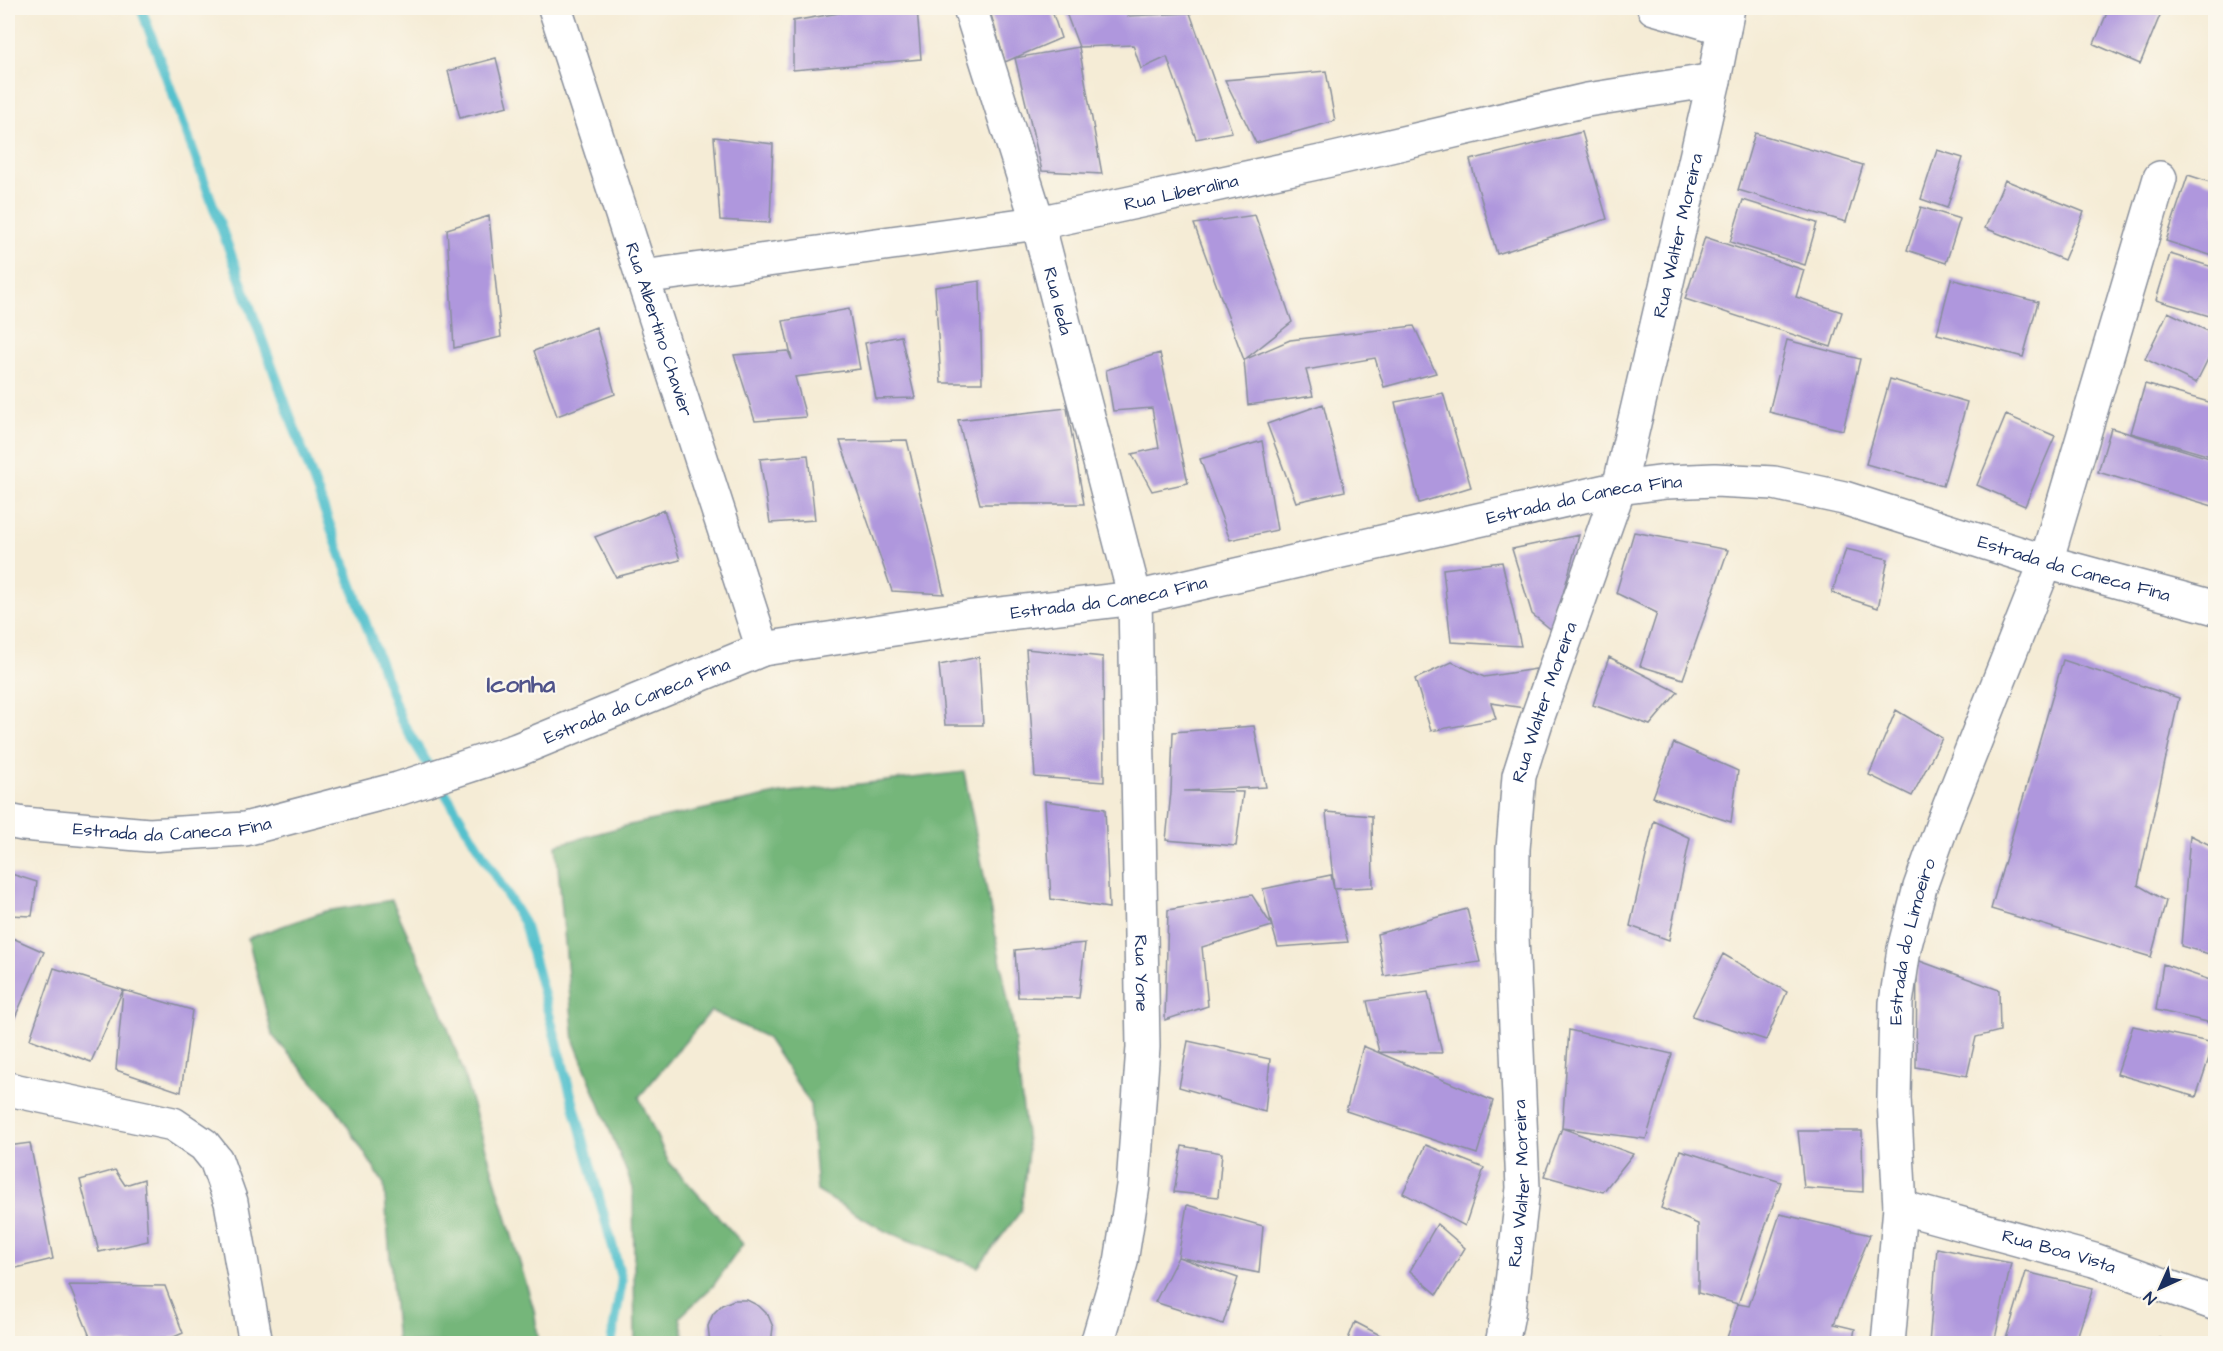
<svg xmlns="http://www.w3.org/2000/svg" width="2223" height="1351" font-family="'Architects Daughter',sans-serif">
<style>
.forest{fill:#74b67a;stroke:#48726c;stroke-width:1.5}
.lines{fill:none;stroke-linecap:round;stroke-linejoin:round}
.stream{stroke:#54c1cd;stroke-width:10}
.building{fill:#af97dd}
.street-casing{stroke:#888e9a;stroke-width:36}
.secondary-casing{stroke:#888e9a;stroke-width:36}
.street{stroke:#fff;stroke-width:33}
.secondary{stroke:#fff;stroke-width:33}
.labels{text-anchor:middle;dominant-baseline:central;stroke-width:4.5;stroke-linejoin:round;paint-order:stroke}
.street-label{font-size:18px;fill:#1b2f5e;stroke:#fbf7ec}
.district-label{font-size:24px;font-weight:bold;fill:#4f538a;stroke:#fbf7ec}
</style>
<rect width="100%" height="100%" fill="#fbf7ec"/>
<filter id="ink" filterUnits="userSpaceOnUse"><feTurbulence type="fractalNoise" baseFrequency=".0167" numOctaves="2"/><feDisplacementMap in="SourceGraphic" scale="12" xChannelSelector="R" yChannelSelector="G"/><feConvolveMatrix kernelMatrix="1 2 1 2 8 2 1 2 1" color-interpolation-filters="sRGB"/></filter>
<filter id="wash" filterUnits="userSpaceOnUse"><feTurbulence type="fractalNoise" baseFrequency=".008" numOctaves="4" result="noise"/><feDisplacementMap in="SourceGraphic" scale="24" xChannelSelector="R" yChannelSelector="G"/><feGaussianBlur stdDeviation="1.35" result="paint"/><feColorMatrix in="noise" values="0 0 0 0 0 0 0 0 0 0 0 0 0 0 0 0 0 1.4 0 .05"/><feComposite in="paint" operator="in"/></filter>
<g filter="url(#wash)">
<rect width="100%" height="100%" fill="#f5ecd6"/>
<path class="forest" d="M964 772 1013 1026 1028 1151 1021 1211 978 1267 885 1231 817 1191 810 1103 766 1037 711 1011 639 1097 668 1161 743 1244 713 1286 680 1317 685 1343H635L633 1188 574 1041 556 845 625 826 781 793Z
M392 900 438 1001 460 1062 534 1310 539 1343H397L384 1184 336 1108 272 1035 248 938 326 911Z"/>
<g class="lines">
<path class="stream" d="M141 8 401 720 524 923 622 1281 611 1344"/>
</g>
<g id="blocks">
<path class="building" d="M868 8H917L921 59 793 70V21Z
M989 8H1051L1061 38 1005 62Z
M1082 8H1127L1128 16 1190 13 1232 132 1196 139 1167 57 1141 69 1133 45 1079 47 1066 13Z
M2109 8H2163L2140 64 2094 44Z
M1079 47 1102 174 1042 171 1015 58Z
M496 58 508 106 460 118 448 71Z
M1326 71 1335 121 1256 143 1225 80Z
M1582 132 1607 219 1497 254 1470 160Z
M1755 133 1863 165 1846 222 1738 190Z
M714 137 773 144 770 223 720 220Z
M1937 150 1963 158 1947 208 1921 199Z
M2188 175 2216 184V257L2166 241Z
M2005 180 2084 212 2064 260 1985 228Z
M1743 200 1817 223 1805 265 1730 242Z
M1921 207 1960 219 1946 263 1907 250Z
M1255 215 1292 322 1244 360 1194 224Z
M489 216 501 337 454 348 447 229Z
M1705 237 1804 270 1796 297 1842 312 1831 347 1685 299Z
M2170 254 2216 268V318L2156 300Z
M1951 279 2038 302 2023 357 1937 334Z
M980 281 982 383H941L935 287Z
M849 309 860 369 795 377 806 417 755 421 734 355 788 351 792 360 783 321Z
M2168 312 2216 335V343L2196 383 2145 359Z
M1414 326 1436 373 1384 387 1375 358 1306 370 1313 396 1248 405 1244 360 1290 340Z
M596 327 615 394 557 416 534 351Z
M901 336 915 398 876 399 865 343Z
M1787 340 1860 359 1843 430 1769 412Z
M1160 353 1188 483 1152 491 1132 454 1159 448 1152 408 1113 411 1106 370Z
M1890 379 1967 402 1943 486 1866 464Z
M2145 384 2216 404 2214 457 2131 433Z
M1443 393 1471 487 1419 503 1395 402Z
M1323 404 1345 491 1296 502 1267 424Z
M1067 408 1084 504H980L958 420Z
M2006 415 2055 436 2025 506 1977 485Z
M2111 428 2216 460V507L2098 472Z
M907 440 944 594 892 591 840 441Z
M1262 441 1277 530 1230 540 1200 459Z
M808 455 815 520 770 523 760 459Z
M664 510 680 560 616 577 595 537Z
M1634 532 1728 550 1683 679 1640 666 1657 613 1616 593Z
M1579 535 1553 631 1532 614 1512 549Z
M1846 549 1888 559 1878 608 1832 593Z
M1502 562 1521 646 1451 642 1443 569Z
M1026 649 1103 657 1104 782 1035 777Z
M979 657 983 725H945L939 665Z
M1609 657 1678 692 1650 725 1593 705Z
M2063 660 2179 698 2138 885 2166 901 2151 957 1991 909Z
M1452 662 1484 677 1536 669 1524 708 1491 703 1496 719 1431 731 1415 679Z
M1896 710 1942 738 1912 796 1869 775Z
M1254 726 1266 787 1184 791 1243 792 1236 846 1166 840 1171 792 1173 732Z
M1674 743 1738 771 1731 822 1653 797Z
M1045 801 1105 809 1109 908 1051 899Z
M1326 812 1372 816 1373 887 1334 889 1348 942 1278 947 1272 926 1202 947 1208 1006 1165 1020 1168 910 1252 895 1272 926 1263 889 1331 875 1334 889Z
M1654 821 1690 838 1669 940 1630 926Z
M2190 835 2216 848V956L2181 946Z
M8 873 37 882 32 916 8 915Z
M1467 909 1480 962 1384 976 1377 934Z
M8 936 44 952 8 1033Z
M1085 943 1079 998 1018 997 1015 950Z
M1723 954 1787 992 1766 1040 1692 1016Z
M1917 960 1999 990 2000 1031 1976 1037 1967 1076 1916 1067Z
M2163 964 2216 982V1024L2156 1010Z
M54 968 123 990 91 1062 30 1039Z
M123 990 192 1010 181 1092 116 1070Z
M1428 992 1442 1053 1379 1052 1367 1001Z
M2133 1026 2214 1043 2196 1097 2117 1074Z
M1569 1030 1672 1054 1646 1139 1562 1128Z
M1188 1041 1270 1059 1265 1112 1179 1087Z
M1363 1046 1493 1101 1477 1154 1346 1111Z
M1562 1128 1633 1154 1603 1192 1544 1176Z
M1798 1131H1862L1863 1192 1804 1188Z
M30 1143 53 1259 8 1270V1146Z
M1426 1145 1484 1168 1465 1226 1403 1193Z
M1182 1146 1222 1153 1218 1197 1174 1192Z
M1680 1150 1781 1182 1738 1304 1749 1306 1780 1214 1870 1235 1834 1324 1855 1329 1852 1344H1725L1738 1304 1698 1293V1224L1661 1208Z
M115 1170 125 1185 144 1179 148 1241 99 1252 80 1180Z
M1187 1205 1263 1226 1259 1273 1178 1257 1238 1278 1223 1324 1155 1302 1178 1257Z
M1437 1224 1465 1248 1437 1294 1410 1271Z
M1937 1248 2011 1263 1994 1344H1929Z
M2026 1272 2093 1288 2075 1344H2017L2006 1339Z
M69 1285 165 1286 183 1333 158 1344H93Z
M734 1300H747L759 1306 768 1315 773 1327 771 1344H710L708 1326 713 1314 722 1305Z
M1355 1322 1397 1344H1346Z
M2159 1337 2174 1344H2158Z"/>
</g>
</g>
<g filter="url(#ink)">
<use href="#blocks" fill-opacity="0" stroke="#888e9a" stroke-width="1.5"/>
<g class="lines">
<defs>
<g id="street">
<path id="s1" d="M555 8 763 649"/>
<path id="s2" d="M970 8 1038 223 1135 598 1143 1047 1133 1186 1121 1262 1097 1344"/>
<path d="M1654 8 1724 28"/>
<path id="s3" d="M642 277 1038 223 1330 160 1587 100 1714 80"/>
<path d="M2046 562 2160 178"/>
<path d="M8 1089 173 1124 204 1145 216 1160 231 1202 256 1344"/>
<path id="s4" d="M1900 1207 2094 1260 2216 1304"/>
<path id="s5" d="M1502 1344 1509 1309 1523 1188 1512 936 1513 849 1519 776 1537 719 1619 488 1714 80 1728 8"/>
</g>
<g id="secondary">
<path id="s6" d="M8 821 23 824 149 835 245 829 398 789 517 750 763 649 966 618 1135 598 1619 488 1666 482 1715 480 1774 483 1844 498 2046 562 2216 608"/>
<path id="s7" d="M1888 1344 1900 1207 1894 1098 1896 1003 1904 949 1920 887 1944 820 2046 562"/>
</g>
</defs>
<use href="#street" class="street-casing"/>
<use href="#secondary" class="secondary-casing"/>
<use href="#street" class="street"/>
<use href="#secondary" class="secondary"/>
</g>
</g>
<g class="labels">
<g class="street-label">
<text stroke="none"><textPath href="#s3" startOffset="546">Rua Liberalina</textPath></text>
<text stroke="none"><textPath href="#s5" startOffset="1134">Rua Walter Moreira</textPath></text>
<text stroke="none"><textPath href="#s2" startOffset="306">Rua Ieda</textPath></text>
<text stroke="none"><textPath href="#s1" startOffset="338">Rua Albertino Chavier</textPath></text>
<text stroke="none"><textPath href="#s6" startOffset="1623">Estrada da Caneca Fina</textPath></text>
<text stroke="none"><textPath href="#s6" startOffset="2127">Estrada da Caneca Fina</textPath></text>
<text stroke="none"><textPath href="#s6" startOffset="1137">Estrada da Caneca Fina</textPath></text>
<text stroke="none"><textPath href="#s6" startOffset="651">Estrada da Caneca Fina</textPath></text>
<text stroke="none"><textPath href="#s5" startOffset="648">Rua Walter Moreira</textPath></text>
<text stroke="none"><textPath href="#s6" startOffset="165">Estrada da Caneca Fina</textPath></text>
<text stroke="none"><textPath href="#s7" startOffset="405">Estrada do Limoeiro</textPath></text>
<text stroke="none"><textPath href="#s2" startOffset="988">Rua Yone</textPath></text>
<text stroke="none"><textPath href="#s5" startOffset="162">Rua Walter Moreira</textPath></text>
<text stroke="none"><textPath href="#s4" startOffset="165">Rua Boa Vista</textPath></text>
</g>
<g class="district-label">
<text x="521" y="685">Iconha</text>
</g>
</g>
<rect width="2223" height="1351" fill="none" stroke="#fbf7ec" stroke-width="30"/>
<g transform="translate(2160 1288) rotate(225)" stroke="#fbf7ec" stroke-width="4.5" paint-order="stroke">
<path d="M0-4.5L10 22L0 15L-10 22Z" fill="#1b2f5e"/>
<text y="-9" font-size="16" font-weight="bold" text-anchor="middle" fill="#1b2f5e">N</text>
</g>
</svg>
